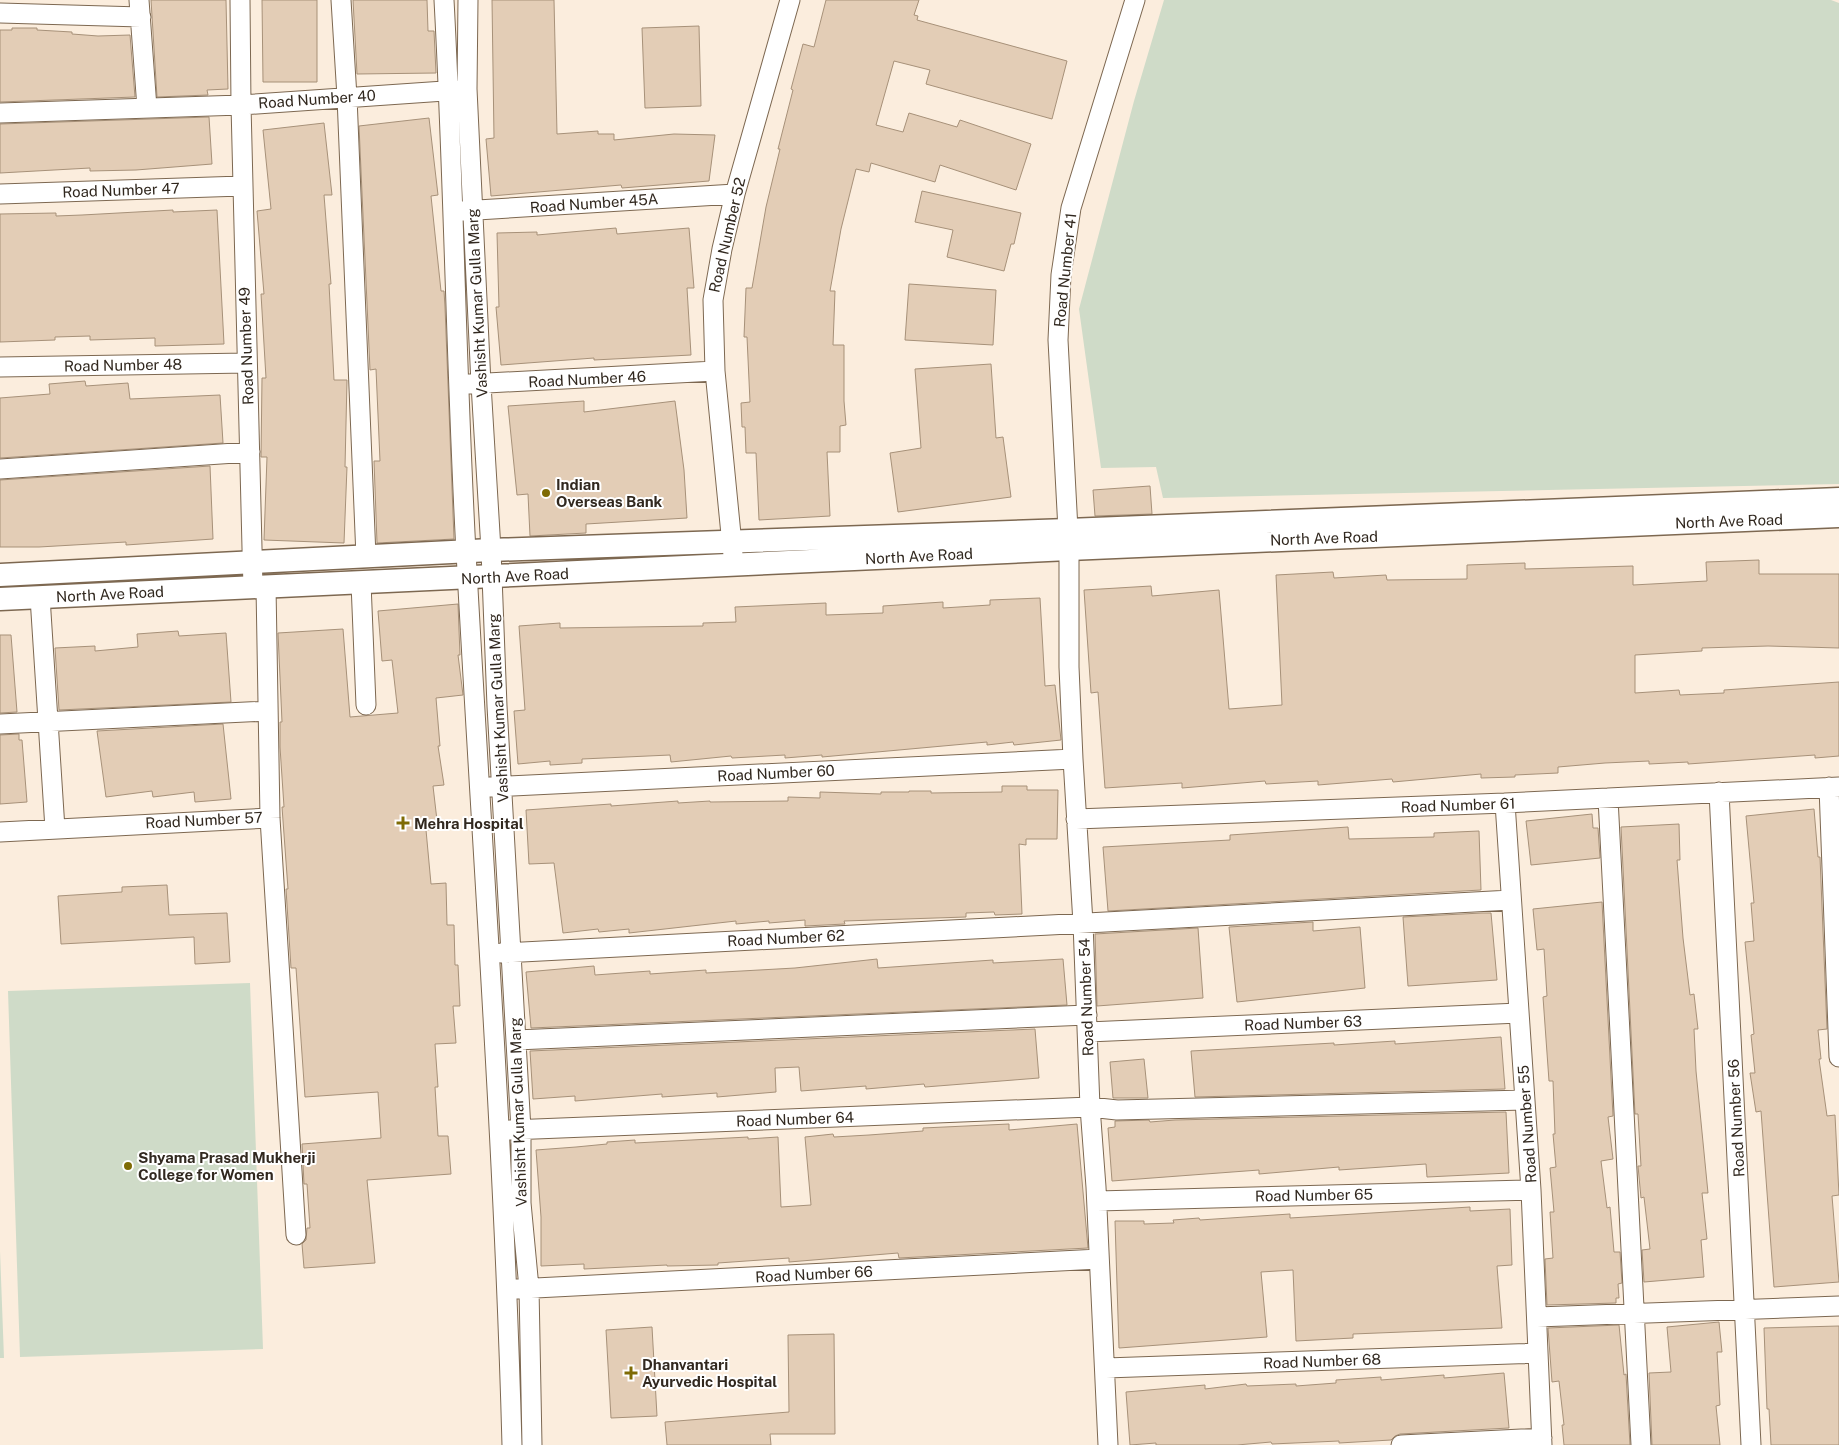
<svg xmlns="http://www.w3.org/2000/svg" width="1839" height="1445" font-family="'Public Sans',sans-serif">
<style>
.green{fill:#cfdbc8}
.building{fill:#e3cdb6;stroke:#a79179}
.lines{fill:none;stroke-linecap:round;stroke-linejoin:round}
.minor-casing{stroke:#7d6851;stroke-width:21}
.tertiary-casing{stroke:#7d6851;stroke-width:25}
.minor{stroke:#fff;stroke-width:19}
.tertiary{stroke:#fff;stroke-width:22}
.poi-dot{fill:#7e6b05;stroke:#fff;stroke-width:2}
.labels{text-anchor:middle;dominant-baseline:central;stroke-width:4;stroke-linejoin:round;paint-order:stroke}
.street-label{font-size:15px;fill:#31281f;stroke:#fff}
.poi-label{font-size:15px;font-weight:bold;fill:#31281f;stroke:#fff;text-anchor:start}
</style>
<rect width="100%" height="100%" fill="#fbeddd"/>
<path class="green" d="M1164 0H1831L1839 3V484L1163 498 1156 467 1101 468 1079 309 1134 101Z
M250 983 263 1349 20 1357 8 991Z
M0 1251 4 1358H0Z"/>
<path class="building" d="M151 0H226L228 89 207 90 208 95 157 97Z
M262 0H317V82H263Z
M353 0H427L428 31H434L436 73 357 74Z
M492 0H554L557 134 598 131V134H614V140L674 134 715 135 709 181 622 188 621 185 491 196 486 139 494 138Z
M826 0H919L914 15 918 16 917 20 1067 61 1052 119 926 84 930 70 894 61 876 125 903 132 909 113 957 127 960 120 1031 144 1016 190 940 165 935 182 871 163 869 172 856 169 841 229 830 291H835L833 345H844V401L846 425 840 426V452H827L830 516 759 520 756 453H746L745 427H742L741 403 750 402 747 337H744L746 288H752L766 207 780 149H778L793 90 791 89 803 44 814 47Z
M699 26 701 106 645 108 642 28Z
M12 28H37V30L72 32V34L98 36 130 35 135 97 0 102V30H12Z
M209 117 212 164 136 170 90 171V168L0 173V124Z
M429 118 438 195 431 196 441 291H444L445 307 454 539 377 543 374 461H380L376 369 370 370 359 126Z
M324 123 332 195H324L331 284H329L334 380H347L345 467H347L344 543 264 540 267 457H261L262 378H266L261 294H264L257 211 271 209 263 130Z
M922 191 1021 213 1014 244H1011L1004 271 947 257 953 230 915 222Z
M173 210V212L217 210 224 344 155 346V338L90 340V336L55 337V340L0 342V214L56 213V216L82 215Z
M616 228 617 234 689 228 694 288H687L691 355 594 360V358L501 365 496 307H499L497 233 537 232V235Z
M909 284 996 290 993 345 905 340Z
M991 364 996 438 1003 437 1011 497 898 512 890 453 921 448 915 369Z
M85 381 86 386 128 383 130 399 220 395 223 443 0 458V398L50 394 49 384Z
M584 401V412L675 401 684 470 687 518 586 524V533L530 536 528 494 517 495 508 406Z
M210 466 213 539 126 545V542L39 547H0V480Z
M1150 486 1152 514 1095 516 1093 490Z
M1759 560V574H1839V648L1768 646 1702 648V651L1635 655V693L1679 690 1680 695 1724 693V690L1839 682V756L1815 758V755L1688 764V762L1649 764V761L1605 763 1558 767V773L1515 775V777L1481 778V774L1393 782 1392 779 1318 785V781L1266 784 1265 781 1182 788V783L1105 788 1098 692 1091 693 1084 590 1151 586 1152 596 1219 590 1229 709 1282 705 1276 575 1333 572 1334 578 1386 575 1387 580 1467 579V565L1525 563V569L1633 566V585L1707 581 1706 562Z
M1040 598 1045 686 1055 685 1061 740 1014 745 1013 742 987 745V742L822 757V755L785 758V755L732 758 731 756 671 762 670 755 582 759V763L550 765V761L518 764 514 711 525 710 519 626 560 623V628L703 626V623L736 622 735 607 826 603V615L883 613V606L943 602V608L990 605V600Z
M458 604 460 655H458L463 695 436 698 440 746H438L444 785 433 786 438 829 426 830 431 884 446 883 447 925H454L455 965H458L460 1006H453L456 1043 435 1044 438 1087H435L438 1136H448L451 1174 367 1180 375 1263 304 1268 302 1244 306 1240 307 1228H310L307 1184H304L302 1144 381 1138 378 1092 305 1097 296 968H291L286 889H288L282 807H284L280 747V722H282L278 633 343 629 350 717 398 713 392 660 382 661 378 611Z
M178 631 179 636 226 633 231 702 59 710 55 648 95 646V651L138 647 137 634Z
M0 635H11L17 712 0 713Z
M223 724 231 799 195 802 194 792 153 797 152 791 106 797 97 731Z
M19 734V740H22L27 802 0 804V735Z
M1002 786H1027V790H1058L1057 839H1026V845L1019 844 1022 914 995 915 994 912 966 913V917L844 921 845 924 805 926V920L769 923V921L736 924V921L629 933V929L599 932 598 929 563 933 554 863 529 864 526 810 611 804V806L678 801V803L710 801V802L788 801V797L820 798V792L881 794V792H909V791H931V793L1002 792Z
M1814 809 1818 857H1820L1827 1029 1818 1030 1821 1059H1819L1827 1116 1835 1115 1839 1195 1832 1196 1839 1282 1774 1287 1761 1111 1756 1112 1750 1073H1755L1751 1035 1754 1034 1745 942 1754 941 1751 903H1754L1746 816Z
M1592 814 1593 828H1598L1600 858 1531 865 1526 821Z
M1679 824 1680 860H1677L1683 938 1690 995 1694 994 1698 1029H1694L1696 1071 1708 1193H1702L1707 1239 1701 1240 1704 1277 1644 1282 1642 1250 1650 1249 1644 1197 1641 1198 1638 1166H1641L1638 1114H1635L1621 827Z
M1348 827 1349 839 1434 837V833L1479 831 1481 890 1108 911 1103 847 1230 840V835Z
M167 885 169 915 227 913 230 962 195 964 194 937 61 944 58 896 122 892V887Z
M1602 902 1613 1116 1608 1117 1613 1159 1601 1161 1607 1208 1610 1207 1614 1252H1620L1622 1283 1618 1284 1619 1298H1616V1303L1547 1305 1545 1259 1553 1258 1550 1212H1554L1550 1168 1556 1167 1553 1134H1555L1553 1081H1549L1543 997 1547 996 1544 949 1537 950 1533 909Z
M1482 913H1491L1497 980 1408 986 1403 917Z
M1313 922V931L1360 927 1365 988 1237 1002 1229 927Z
M1198 928 1203 998 1097 1006 1095 934Z
M877 959 878 968 993 960V963L1063 959 1067 1005 531 1028 526 972 594 966 595 975 650 971V974L706 970V973L795 968Z
M1035 1029 1039 1078 925 1087 924 1084 866 1089V1086L801 1091 799 1067 775 1068 776 1092 717 1097V1093L662 1097V1094L575 1101V1096L533 1099 530 1051Z
M1501 1037 1505 1089 1195 1097 1191 1051 1334 1043V1045L1395 1041V1044Z
M1144 1059 1148 1098H1113L1110 1062Z
M1506 1112 1509 1173 1427 1177 1426 1164 1339 1170V1167L1259 1174V1170L1112 1181 1108 1128 1115 1127V1121L1149 1120 1150 1122 1175 1120Z
M1009 1124V1130L1077 1124 1088 1248 899 1258 898 1253 789 1262V1258L718 1263V1265L667 1266V1265L584 1269V1264L541 1266V1217L536 1150 576 1147 607 1144V1142L635 1140V1143L748 1137V1139L778 1137 781 1207 811 1205 805 1137 833 1134 834 1137 869 1135 923 1131V1128Z
M1470 1207V1211L1510 1209 1512 1265 1497 1266 1502 1328 1353 1334V1338L1296 1341 1293 1270 1261 1272 1267 1337 1119 1348 1115 1221H1144V1224L1174 1223 1173 1220 1199 1218 1200 1220 1290 1214V1218Z
M1719 1322 1722 1352H1717L1720 1405 1716 1406 1720 1445H1652L1649 1373 1671 1372 1667 1327Z
M1619 1325 1624 1375 1626 1374 1630 1445H1564L1562 1425H1564L1559 1381 1552 1382 1548 1328Z
M1839 1326V1445H1771L1769 1409H1767L1764 1328Z
M652 1327 657 1416 611 1418 606 1330Z
M834 1334 835 1434H770L771 1445H667L665 1422 789 1412 788 1335Z
M1504 1373 1509 1428 1400 1434 1395 1436 1391 1440 1339 1443V1441L1272 1444 1271 1442 1237 1445H1156V1443L1130 1445 1126 1392 1205 1385V1389L1246 1384 1247 1386 1296 1384V1386L1336 1383V1380L1381 1377V1380L1444 1375V1378Z"/>
<g class="lines">
<defs>
<path id="minor" d="M139 0 147 108
M240 0 241 105 459 90
M341 0 347 97 366 557
M444 0C454 184 456 368 466 552 482 850 504 1147 512 1445
M468 0 467 89 481 384 491 550 497 706 521 1130V1203L529 1288 532 1445
M0 13 141 17
M0 113 241 105 253 588
M0 194 242 186
M461 211 735 194
M0 367 247 363
M469 384 715 371
M0 469 250 452
M733 555 715 371 713 300 722 249 735 194 790 0
M361 583 366 705
M266 587 270 818 296 1235
M40 597 55 829
M0 724 268 711
M490 787 1073 759
M1829 787 1839 1057
M1719 792 1751 1445
M1608 798 1641 1445
M1505 803 1531 1190 1542 1445
M1076 819 1505 803 1839 787
M0 832 270 818
M501 953 1050 925 1511 900
M1088 1032 1519 1013
M516 1040 1087 1015
M510 1130 1090 1107 1117 1110 1525 1100
M1097 1201 1531 1190
M516 1289 1099 1259
M1537 1317 1839 1306
M1106 1368 1538 1353
M1108 1445 1096 1187 1090 1107 1083 923 1073 759 1069 667V549L1058 340 1061 275 1071 208 1135 0
M1401 1445 1542 1438"/>
<path id="tertiary" d="M0 575 491 550 1068 530 1839 499
M0 599 1069 549 1839 516"/>
</defs>
<use href="#minor" class="minor-casing"/>
<use href="#tertiary" class="tertiary-casing"/>
<use href="#minor" class="minor"/>
<use href="#tertiary" class="tertiary"/>
</g>
<g class="poi-dot">
<circle cx="546" cy="493" r="5"/>
<path d="M400.5 815.5h5v5h5v5h-5v5h-5v-5h-5v-5h5z"/>
<circle cx="128" cy="1166" r="5"/>
<path d="M628.5 1365.5h5v5h5v5h-5v5h-5v-5h-5v-5h5z"/>
</g>
<g class="labels">
<g class="street-label">
<text transform="translate(317 99) rotate(-4)">Road Number 40</text>
<text transform="translate(121 190) rotate(-2)">Road Number 47</text>
<text transform="translate(594 203) rotate(-4)">Road Number 45A</text>
<text transform="translate(727 235) rotate(-77)">Road Number 52</text>
<text transform="translate(1065 270) rotate(-84)">Road Number 41</text>
<text transform="translate(477 303) rotate(-93)">Vashisht Kumar Gulla Marg</text>
<text transform="translate(246 346) rotate(-92)">Road Number 49</text>
<text transform="translate(123 365) rotate(-1)">Road Number 48</text>
<text transform="translate(587 379) rotate(-3)">Road Number 46</text>
<text transform="translate(1729 521) rotate(-2)">North Ave Road</text>
<text transform="translate(1324 538) rotate(-2)">North Ave Road</text>
<text transform="translate(919 556) rotate(-3)">North Ave Road</text>
<text transform="translate(515 576) rotate(-3)">North Ave Road</text>
<text transform="translate(110 594) rotate(-3)">North Ave Road</text>
<text transform="translate(498 708) rotate(-93)">Vashisht Kumar Gulla Marg</text>
<text transform="translate(776 773) rotate(-3)">Road Number 60</text>
<text transform="translate(1458 805) rotate(-2)">Road Number 61</text>
<text transform="translate(204 820) rotate(-3)">Road Number 57</text>
<text transform="translate(786 938) rotate(-3)">Road Number 62</text>
<text transform="translate(1086 997) rotate(-92)">Road Number 54</text>
<text transform="translate(1303 1023) rotate(-2)">Road Number 63</text>
<text transform="translate(518 1112) rotate(-92)">Vashisht Kumar Gulla Marg</text>
<text transform="translate(1736 1118) rotate(-93)">Road Number 56</text>
<text transform="translate(795 1119) rotate(-2)">Road Number 64</text>
<text transform="translate(1527 1124) rotate(-94)">Road Number 55</text>
<text transform="translate(1314 1195) rotate(-1)">Road Number 65</text>
<text transform="translate(814 1274) rotate(-3)">Road Number 66</text>
<text transform="translate(1322 1361) rotate(-2)">Road Number 68</text>
</g>
<g class="poi-label">
<text x="556" y="484">Indian<tspan x="556" dy="17">Overseas Bank</tspan></text>
<text x="414" y="823">Mehra Hospital</text>
<text x="138" y="1157">Shyama Prasad Mukherji<tspan x="138" dy="17">College for Women</tspan></text>
<text x="642" y="1364">Dhanvantari<tspan x="642" dy="17">Ayurvedic Hospital</tspan></text>
</g>
</g>
</svg>
